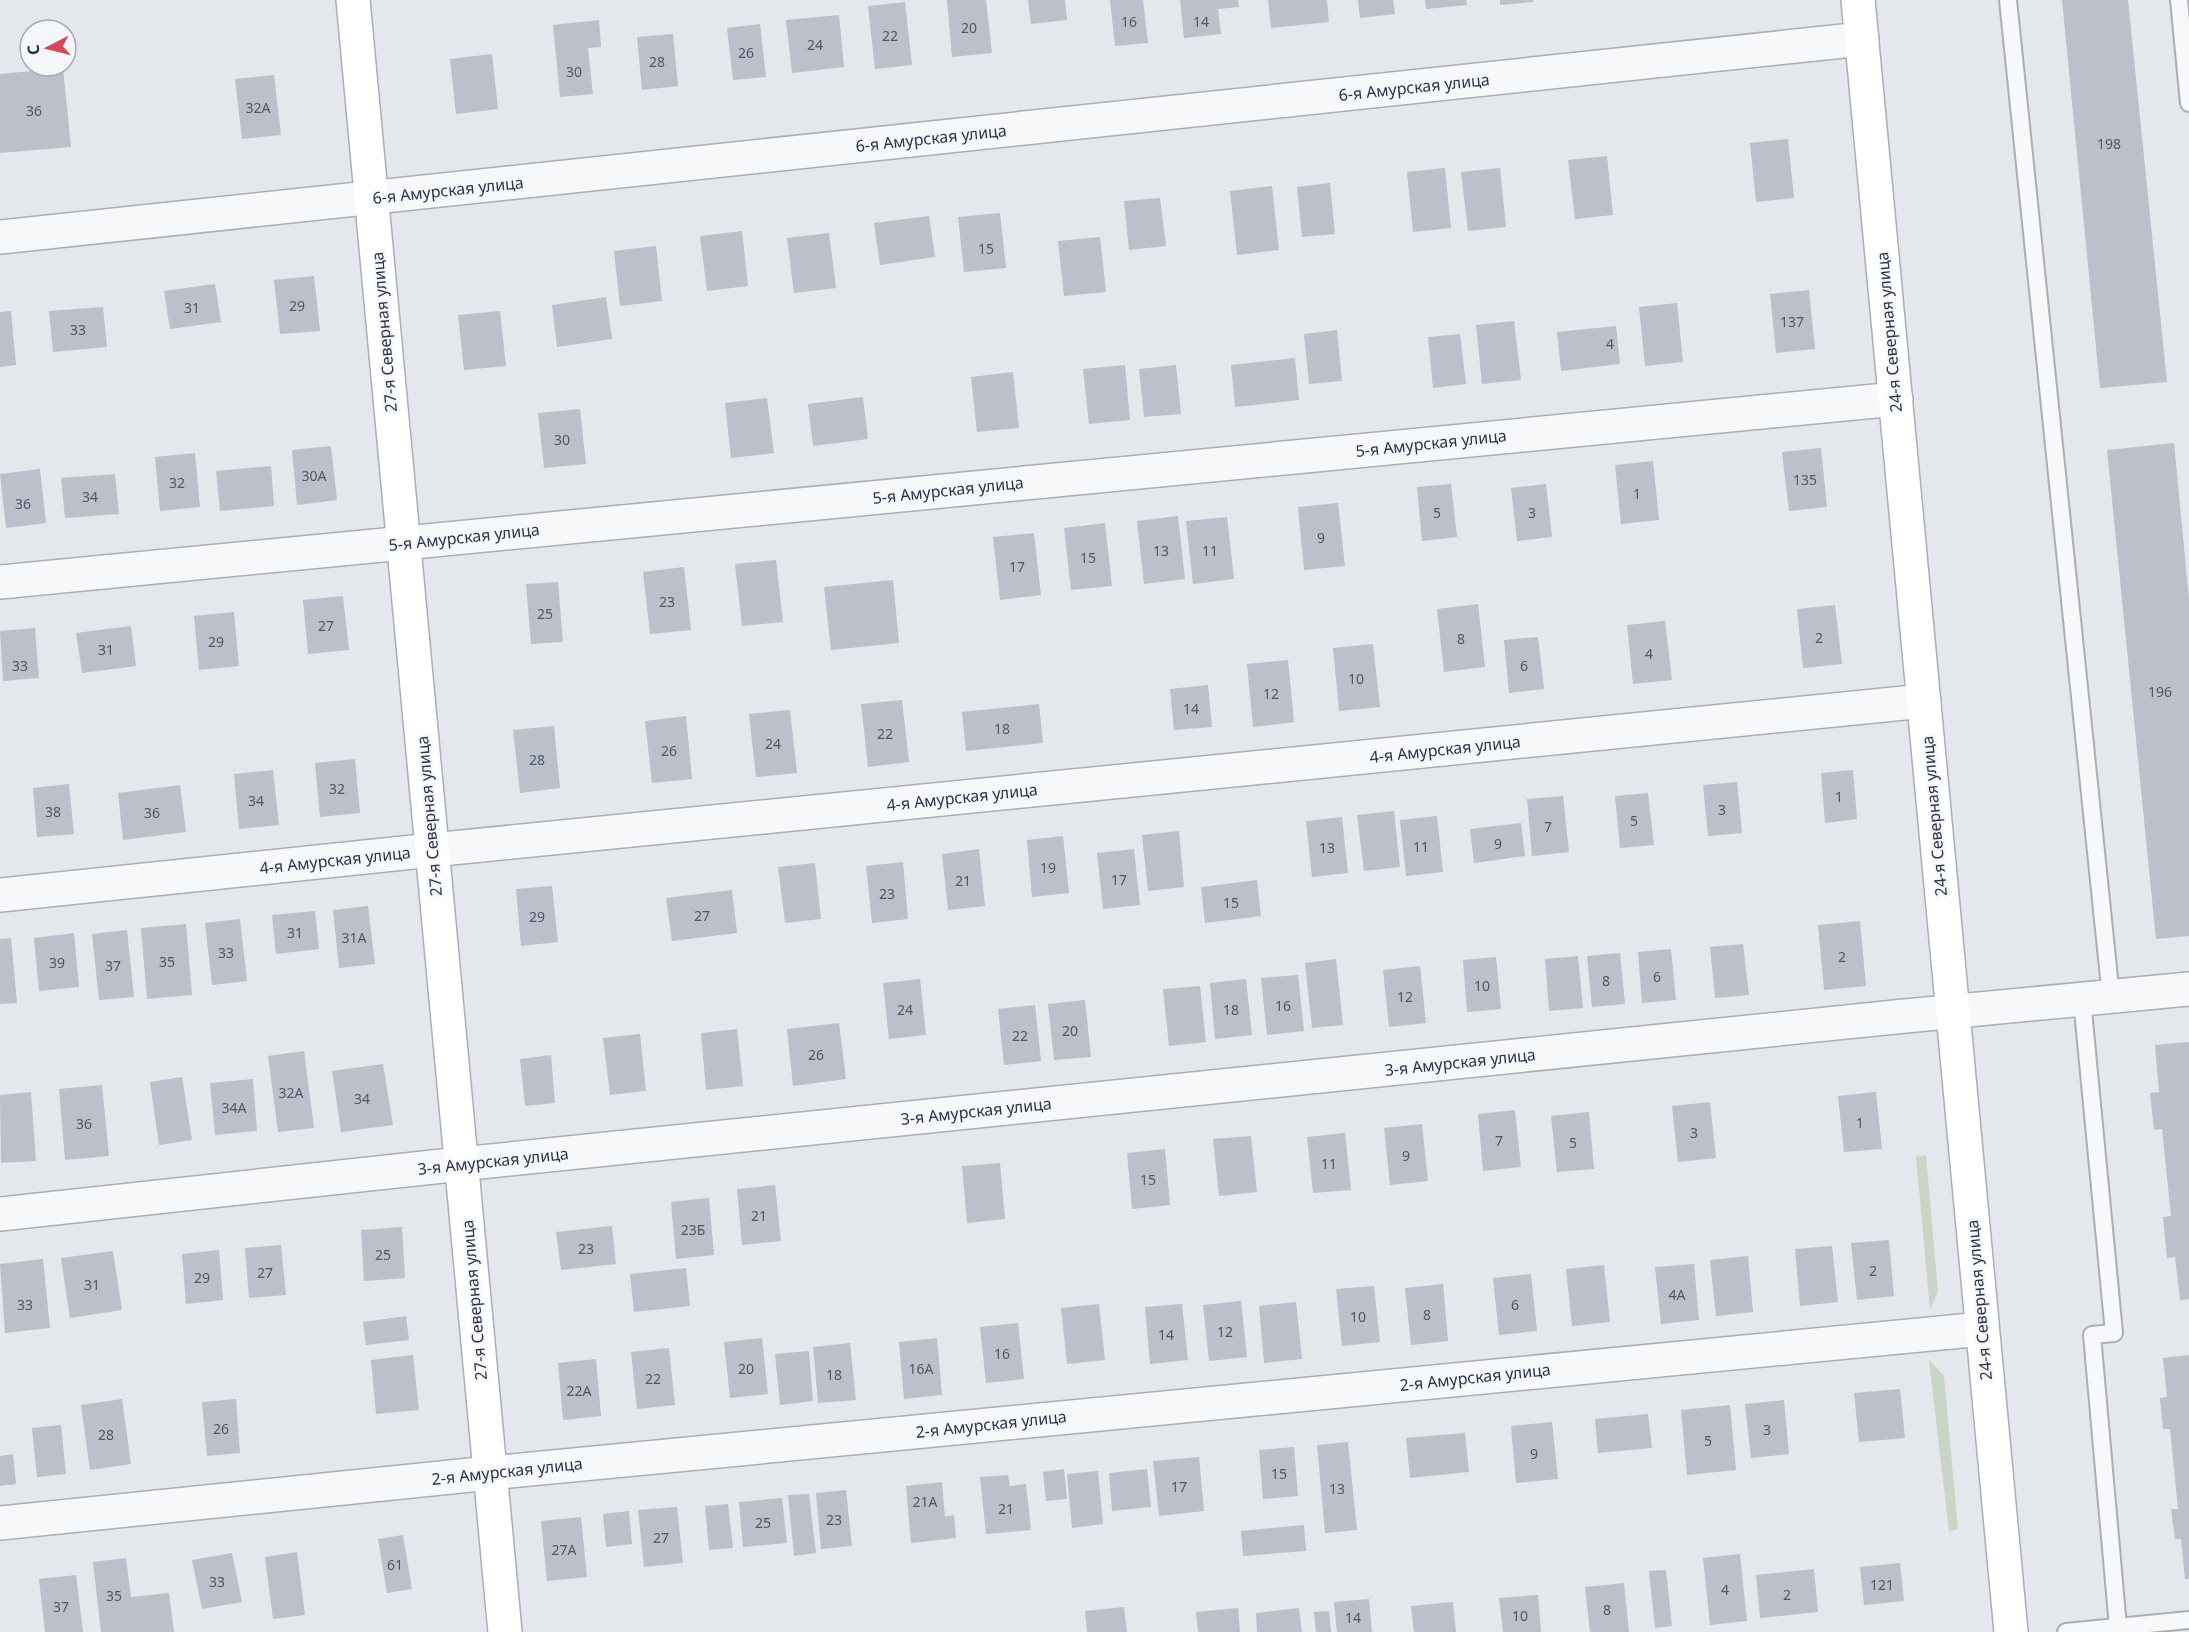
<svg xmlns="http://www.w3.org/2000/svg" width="2189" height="1632" font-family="'Noto Sans',sans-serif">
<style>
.green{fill:#c9d6c5}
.building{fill:#bbc0ca}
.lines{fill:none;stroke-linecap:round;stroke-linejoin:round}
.lane-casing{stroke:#a9aeb7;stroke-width:20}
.street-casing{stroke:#a9aeb7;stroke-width:36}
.secondary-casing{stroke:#a9aeb7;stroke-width:36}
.lane{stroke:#f7f8fa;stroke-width:16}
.street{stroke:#f7f8fa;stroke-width:33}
.secondary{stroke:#fff;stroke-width:33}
.labels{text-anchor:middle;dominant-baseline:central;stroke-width:4.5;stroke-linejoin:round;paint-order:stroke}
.number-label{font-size:14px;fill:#4f5766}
.street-label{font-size:16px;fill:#2b3445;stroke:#f4f6f9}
</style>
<rect width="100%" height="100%" fill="#e4e7ec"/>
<path class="green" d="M1926 1155 1938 1292 1930 1309 1916 1157Z
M1929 1360 1944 1376 1958 1529 1949 1532Z"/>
<path class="building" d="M947 0H986L992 53 952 57Z
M1028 0H1065L1067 20 1031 24Z
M1110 0H1143L1148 43 1115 46Z
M1180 0H1238L1239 7 1218 9 1221 34 1184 38Z
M1268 0H1327L1329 22 1271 28Z
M1358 0H1393L1395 14 1360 18Z
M1425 0H1466L1467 5 1426 9Z
M1500 0H1533V2L1500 5Z
M2062 0H2128L2167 382 2100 388Z
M905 2 912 65 875 69 868 6Z
M839 15 844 67 792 73 786 20Z
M599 20 601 47 588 48 593 94 560 97 553 25Z
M760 24 766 77 733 80 727 28Z
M673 34 678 86 642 90 637 37Z
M492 54 498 109 456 114 450 59Z
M63 68 71 147 0 153V74Z
M274 75 281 135 242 139 235 79Z
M1788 139 1794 198 1756 202 1750 143Z
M1607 156 1613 215 1575 219 1568 160Z
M1445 168 1451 228 1413 232 1407 172Z
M1500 168 1506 227 1468 231 1461 172Z
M1330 183 1335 234 1302 237 1297 187Z
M1272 186 1279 250 1237 255 1230 191Z
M1160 198 1166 246 1129 250 1124 201Z
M1000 213 1006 268 964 272 958 217Z
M929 216 935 257 880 265 874 223Z
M742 231 748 286 707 291 700 236Z
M829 233 836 288 794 293 787 238Z
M1100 237 1106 292 1064 296 1058 241Z
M656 246 662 301 620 306 614 251Z
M314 276 320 331 280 334 274 280Z
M215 284 221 322 170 329 164 291Z
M1809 290 1815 349 1776 353 1770 294Z
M606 297 612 339 557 347 552 305Z
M1677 303 1683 362 1645 366 1639 307Z
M103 307 107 347 53 352 49 311Z
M11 311 16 365 0 367V312Z
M500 311 506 366 464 370 458 315Z
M1514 321 1521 380 1482 384 1476 325Z
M1616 326 1620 364 1561 371 1557 332Z
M1337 330 1342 381 1309 384 1304 334Z
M1460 334 1466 384 1433 388 1428 337Z
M1295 358 1299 400 1235 407 1231 365Z
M1125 365 1130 420 1089 424 1083 369Z
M1176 365 1181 414 1144 417 1139 369Z
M1013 372 1019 428 977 432 971 377Z
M863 397 868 439 813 446 808 404Z
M767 398 774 453 731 458 725 403Z
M580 409 586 464 544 468 538 413Z
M2174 443 2189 599V936L2156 939 2107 450Z
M331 446 337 500 297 505 292 450Z
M1821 448 1827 507 1789 511 1782 452Z
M195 453 200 507 160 511 155 457Z
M1653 461 1659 520 1621 524 1615 465Z
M271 466 274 506 220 511 216 471Z
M40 469 46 523 6 528 0 474Z
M115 474 119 514 65 518 61 478Z
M1451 484 1457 537 1422 541 1417 487Z
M1546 484 1552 537 1517 541 1511 488Z
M1338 503 1345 566 1304 570 1298 507Z
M1178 516 1185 579 1144 584 1137 521Z
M1227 517 1234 579 1193 584 1186 521Z
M1105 523 1112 586 1071 590 1064 528Z
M1034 533 1041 595 1000 600 993 537Z
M776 560 783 622 742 626 735 564Z
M684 567 691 630 650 634 643 572Z
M893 580 899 643 831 650 824 587Z
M558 582 563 642 531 644 526 584Z
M343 596 349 650 308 654 303 600Z
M1478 604 1485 667 1444 672 1437 609Z
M1835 605 1842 664 1803 668 1797 609Z
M234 612 239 666 199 670 194 616Z
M1665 621 1672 680 1633 684 1627 625Z
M131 626 136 666 82 673 76 633Z
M35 628 39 678 3 681 0 631Z
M1538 637 1544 689 1509 693 1504 640Z
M1373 644 1380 707 1339 711 1333 648Z
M1288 660 1294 722 1253 727 1247 664Z
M1208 685 1212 727 1174 730 1170 689Z
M902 700 909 762 868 767 861 704Z
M1039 704 1043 743 966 751 962 712Z
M790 710 797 773 756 777 749 714Z
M686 716 692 779 652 783 645 721Z
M554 726 560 788 520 793 513 730Z
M355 759 360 813 320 817 315 763Z
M273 770 279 825 239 829 234 774Z
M1853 770 1857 819 1825 823 1821 773Z
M1737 782 1742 833 1708 836 1703 785Z
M69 784 74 834 37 837 33 788Z
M180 785 186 832 123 840 118 793Z
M1648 793 1654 845 1620 848 1615 796Z
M1563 796 1569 852 1532 856 1527 799Z
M1394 811 1400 867 1364 871 1357 815Z
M1437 816 1443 872 1406 876 1400 820Z
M1342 817 1348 873 1312 877 1306 821Z
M1521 823 1525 856 1474 863 1470 829Z
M1179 831 1184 887 1148 891 1142 835Z
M1063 836 1069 893 1032 897 1027 840Z
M979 849 985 906 948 910 942 854Z
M1134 849 1140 905 1103 909 1097 853Z
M903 862 908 919 872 923 866 866Z
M815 863 821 919 785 923 778 867Z
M1257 880 1261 916 1205 923 1201 887Z
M552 886 558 942 521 946 516 889Z
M732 890 737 933 672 941 666 898Z
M368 906 375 964 339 968 333 910Z
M315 911 319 949 276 954 272 915Z
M240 919 247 981 212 985 205 923Z
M1860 921 1866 986 1824 990 1818 925Z
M186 924 192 995 147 999 141 928Z
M127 930 134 997 99 1000 92 934Z
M74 933 79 987 39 991 34 938Z
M11 938 17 1003 0 1004V939Z
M1743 944 1749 995 1715 998 1710 947Z
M1671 949 1676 1000 1642 1003 1638 952Z
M1620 953 1625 1004 1592 1007 1587 956Z
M1578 956 1583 1008 1549 1011 1545 959Z
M1496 957 1501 1009 1467 1012 1463 960Z
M1336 959 1343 1025 1312 1028 1305 963Z
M1420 966 1426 1023 1389 1027 1383 970Z
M1298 975 1304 1031 1267 1035 1261 978Z
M920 979 926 1035 889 1039 883 983Z
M1246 979 1252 1035 1215 1039 1210 983Z
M1200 986 1206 1042 1169 1046 1163 989Z
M1085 1000 1091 1057 1054 1060 1048 1004Z
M1035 1005 1041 1061 1004 1065 998 1009Z
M839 1023 846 1079 793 1086 787 1029Z
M737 1029 743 1086 706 1090 701 1033Z
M640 1034 646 1091 610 1095 603 1038Z
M2189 1042V1299L2180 1300 2175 1257 2167 1258 2163 1217 2171 1216 2162 1129 2154 1130 2150 1093 2159 1092 2155 1045Z
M304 1051 314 1128 278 1132 268 1056Z
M551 1055 555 1103 525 1106 520 1059Z
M383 1064 393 1125 341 1132 332 1071Z
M182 1077 192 1140 159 1145 150 1082Z
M253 1079 257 1131 215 1135 210 1083Z
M102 1085 109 1156 65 1160 59 1089Z
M31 1092 36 1161 1 1163 0 1095Z
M1876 1092 1882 1149 1844 1152 1838 1096Z
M1710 1102 1716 1158 1678 1162 1672 1106Z
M1515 1110 1521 1167 1483 1171 1478 1114Z
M1589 1112 1594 1169 1557 1172 1551 1116Z
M1422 1124 1428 1181 1390 1185 1384 1128Z
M1345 1133 1351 1190 1313 1193 1307 1137Z
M1251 1136 1257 1192 1219 1196 1213 1139Z
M1165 1149 1170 1205 1132 1209 1127 1153Z
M1000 1163 1005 1219 967 1223 962 1166Z
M775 1185 781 1241 742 1245 737 1189Z
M709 1198 714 1255 676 1259 671 1202Z
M612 1226 616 1264 561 1270 556 1232Z
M402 1227 405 1278 364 1281 361 1230Z
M1889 1240 1894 1296 1857 1300 1851 1243Z
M281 1245 286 1295 249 1298 245 1248Z
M1832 1246 1838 1302 1800 1306 1795 1249Z
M219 1250 223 1300 186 1304 182 1254Z
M113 1251 122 1310 70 1318 61 1258Z
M1748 1256 1753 1312 1716 1316 1710 1260Z
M43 1259 50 1328 5 1333 0 1264Z
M1694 1264 1699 1320 1661 1324 1655 1267Z
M1604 1265 1610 1322 1572 1326 1566 1269Z
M686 1268 690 1306 634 1312 630 1274Z
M1531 1274 1537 1331 1499 1335 1493 1278Z
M1443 1284 1448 1341 1411 1345 1405 1288Z
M1374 1286 1380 1342 1342 1346 1336 1289Z
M1241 1301 1247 1357 1209 1361 1203 1305Z
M1296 1302 1302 1359 1264 1363 1259 1306Z
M1099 1304 1105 1360 1067 1364 1061 1308Z
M1182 1304 1188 1360 1150 1364 1145 1307Z
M406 1316 409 1340 366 1345 363 1322Z
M1018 1323 1024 1379 986 1383 980 1327Z
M762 1338 768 1394 730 1398 724 1342Z
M937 1338 942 1395 904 1399 899 1342Z
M850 1343 856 1400 818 1403 813 1347Z
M669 1348 675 1405 637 1409 631 1352Z
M809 1351 813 1401 780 1405 775 1354Z
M413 1355 419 1410 376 1414 371 1360Z
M2189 1355V1579H2185L2181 1539H2175L2171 1509H2178L2170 1429H2163L2160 1398 2167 1397 2163 1358Z
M596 1359 601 1416 563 1420 558 1363Z
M1900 1389 1905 1438 1859 1442 1854 1393Z
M122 1399 131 1464 90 1470 81 1405Z
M236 1399 240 1453 207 1456 202 1402Z
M1784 1400 1789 1454 1751 1458 1745 1404Z
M1730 1405 1736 1470 1687 1475 1681 1410Z
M1648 1414 1652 1448 1598 1453 1595 1419Z
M1552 1422 1558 1479 1516 1483 1511 1426Z
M61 1425 66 1474 37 1477 32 1428Z
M1465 1433 1469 1472 1410 1478 1406 1438Z
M1348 1442 1357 1530 1325 1533 1317 1445Z
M1294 1447 1298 1496 1263 1499 1259 1450Z
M13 1454 16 1484 0 1486V1456Z
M1199 1457 1204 1511 1159 1516 1153 1461Z
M1064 1469 1067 1499 1046 1501 1043 1472Z
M1147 1469 1151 1507 1112 1511 1109 1473Z
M1098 1471 1103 1524 1072 1528 1067 1474Z
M1008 1475 1010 1486 1026 1484 1031 1530 986 1534 980 1477Z
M942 1482 945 1517 954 1515 956 1538 911 1543 906 1486Z
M846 1490 852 1546 821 1549 816 1493Z
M809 1494 816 1553 794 1556 788 1495Z
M782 1498 787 1543 743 1547 739 1502Z
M728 1504 733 1548 709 1550 705 1506Z
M677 1507 683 1563 644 1567 638 1510Z
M629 1511 632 1544 606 1547 603 1514Z
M581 1517 587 1577 547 1581 541 1521Z
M1304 1525 1306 1551 1243 1556 1241 1531Z
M403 1535 412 1589 387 1593 378 1539Z
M297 1552 305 1615 273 1619 265 1557Z
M232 1553 242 1602 202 1609 192 1560Z
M1740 1554 1747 1621 1710 1625 1703 1558Z
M126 1558 131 1597 169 1593 174 1632H101L93 1562Z
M1900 1563 1904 1601 1864 1605 1860 1567Z
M1814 1569 1818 1612 1760 1618 1756 1575Z
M1666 1570 1672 1626 1655 1628 1649 1571Z
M76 1575 83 1632H45L39 1579Z
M1624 1583 1629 1632H1590L1585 1587Z
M1538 1595 1541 1632H1503L1499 1598Z
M1369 1599 1372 1632H1337L1334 1602Z
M1453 1602 1456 1632H1414L1411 1606Z
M1124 1607 1127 1632H1087L1085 1611Z
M1238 1608 1240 1632H1198L1196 1612Z
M1299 1608 1302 1632H1257L1256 1613Z
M1329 1611 1331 1632H1316L1314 1612Z"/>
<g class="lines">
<defs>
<path id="lane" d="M2008 0 2111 997
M2179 0 2189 103
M2082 1000 2114 1333 2092 1335 2118 1627
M2066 1632 2189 1620"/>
<path id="street" d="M0 237 1862 39
M0 582 1896 399
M0 895 432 850 1924 701
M0 1214 461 1164 1895 1017 2189 989
M0 1523 490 1473 1982 1329"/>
<path id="secondary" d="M353 0 505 1632
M1858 0 2011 1632"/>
</defs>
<use href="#lane" class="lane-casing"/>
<use href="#street" class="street-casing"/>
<use href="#secondary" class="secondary-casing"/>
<use href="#lane" class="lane"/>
<use href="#street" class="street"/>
<use href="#secondary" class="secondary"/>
</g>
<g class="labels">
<g class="number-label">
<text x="1129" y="21">16</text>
<text x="1201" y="21">14</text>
<text x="969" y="27">20</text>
<text x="890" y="35">22</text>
<text x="815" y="44">24</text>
<text x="746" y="52">26</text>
<text x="657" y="61">28</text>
<text x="574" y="71">30</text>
<text x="258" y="107">32А</text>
<text x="34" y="110">36</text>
<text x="2109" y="143">198</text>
<text x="986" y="248">15</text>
<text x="297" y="305">29</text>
<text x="192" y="307">31</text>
<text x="1792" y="321">137</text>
<text x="78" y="329">33</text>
<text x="1610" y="343">4</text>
<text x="562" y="439">30</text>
<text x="314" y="475">30А</text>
<text x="1805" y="479">135</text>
<text x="177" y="482">32</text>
<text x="1637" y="493">1</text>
<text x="90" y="496">34</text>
<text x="23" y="503">36</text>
<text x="1437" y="512">5</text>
<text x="1532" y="512">3</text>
<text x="1321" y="537">9</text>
<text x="1161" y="550">13</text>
<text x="1210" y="550">11</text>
<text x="1088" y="557">15</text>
<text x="1017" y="566">17</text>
<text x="667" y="601">23</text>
<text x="545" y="613">25</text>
<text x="326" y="625">27</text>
<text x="1819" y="637">2</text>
<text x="1461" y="638">8</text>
<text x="216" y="641">29</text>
<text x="106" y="649">31</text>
<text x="1649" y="653">4</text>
<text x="20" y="665">33</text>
<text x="1524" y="665">6</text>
<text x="1356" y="678">10</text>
<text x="2160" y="691">196</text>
<text x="1271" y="693">12</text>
<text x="1191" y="708">14</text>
<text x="1002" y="728">18</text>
<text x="885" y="733">22</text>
<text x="773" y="743">24</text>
<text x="669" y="750">26</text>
<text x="537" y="759">28</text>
<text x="337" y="788">32</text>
<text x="1839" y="796">1</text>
<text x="256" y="800">34</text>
<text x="1722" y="809">3</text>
<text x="53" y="811">38</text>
<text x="152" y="812">36</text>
<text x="1634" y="820">5</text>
<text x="1548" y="826">7</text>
<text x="1498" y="843">9</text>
<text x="1421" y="846">11</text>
<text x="1327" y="847">13</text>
<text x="1048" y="867">19</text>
<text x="1119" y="879">17</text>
<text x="963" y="880">21</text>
<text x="887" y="893">23</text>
<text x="1231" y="902">15</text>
<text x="702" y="915">27</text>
<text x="537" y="916">29</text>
<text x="295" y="932">31</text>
<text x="354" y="937">31А</text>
<text x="226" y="952">33</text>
<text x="1842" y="956">2</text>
<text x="167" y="961">35</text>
<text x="57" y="962">39</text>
<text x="113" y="965">37</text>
<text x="1657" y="976">6</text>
<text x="1606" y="980">8</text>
<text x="1482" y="985">10</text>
<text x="1405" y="996">12</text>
<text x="1283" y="1005">16</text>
<text x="905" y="1009">24</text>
<text x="1231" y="1009">18</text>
<text x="1070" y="1030">20</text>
<text x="1020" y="1035">22</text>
<text x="816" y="1054">26</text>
<text x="291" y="1092">32А</text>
<text x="362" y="1098">34</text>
<text x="234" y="1107">34А</text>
<text x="1860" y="1122">1</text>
<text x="84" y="1123">36</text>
<text x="1694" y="1132">3</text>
<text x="1499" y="1140">7</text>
<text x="1573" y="1142">5</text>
<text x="1406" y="1155">9</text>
<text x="1329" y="1163">11</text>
<text x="1148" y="1179">15</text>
<text x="759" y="1215">21</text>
<text x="693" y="1229">23Б</text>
<text x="586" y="1248">23</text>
<text x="383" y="1254">25</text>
<text x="1873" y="1270">2</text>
<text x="265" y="1272">27</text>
<text x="202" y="1277">29</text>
<text x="92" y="1284">31</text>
<text x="1677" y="1294">4А</text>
<text x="25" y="1304">33</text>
<text x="1515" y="1304">6</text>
<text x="1427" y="1314">8</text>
<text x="1358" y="1316">10</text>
<text x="1225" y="1331">12</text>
<text x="1166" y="1334">14</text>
<text x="1002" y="1353">16</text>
<text x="746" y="1368">20</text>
<text x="921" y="1368">16А</text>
<text x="834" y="1374">18</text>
<text x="653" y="1378">22</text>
<text x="579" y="1390">22А</text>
<text x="221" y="1428">26</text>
<text x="1767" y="1429">3</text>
<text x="106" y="1434">28</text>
<text x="1708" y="1440">5</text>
<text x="1534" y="1453">9</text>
<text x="1279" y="1473">15</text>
<text x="1179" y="1486">17</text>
<text x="1337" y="1488">13</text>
<text x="925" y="1501">21А</text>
<text x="1006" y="1508">21</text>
<text x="834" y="1519">23</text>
<text x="763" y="1522">25</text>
<text x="661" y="1537">27</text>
<text x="564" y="1549">27А</text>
<text x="395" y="1564">61</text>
<text x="217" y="1581">33</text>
<text x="1882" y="1584">121</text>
<text x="1725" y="1589">4</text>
<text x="1787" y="1594">2</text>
<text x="114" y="1595">35</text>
<text x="61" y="1606">37</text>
<text x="1607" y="1609">8</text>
<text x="1520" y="1615">10</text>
<text x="1353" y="1617">14</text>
</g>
<g class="street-label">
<text transform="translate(1414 87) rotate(-6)">6-я Амурская улица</text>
<text transform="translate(931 138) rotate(-6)">6-я Амурская улица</text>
<text transform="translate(448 190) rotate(-6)">6-я Амурская улица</text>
<text transform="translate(384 332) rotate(-95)">27-я Северная улица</text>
<text transform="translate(1889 332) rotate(-95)">24-я Северная улица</text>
<text transform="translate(1431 443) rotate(-6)">5-я Амурская улица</text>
<text transform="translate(948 490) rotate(-6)">5-я Амурская улица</text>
<text transform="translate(464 537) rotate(-6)">5-я Амурская улица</text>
<text transform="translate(1445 749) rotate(-6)">4-я Амурская улица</text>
<text transform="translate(962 797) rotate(-6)">4-я Амурская улица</text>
<text transform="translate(429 816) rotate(-95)">27-я Северная улица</text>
<text transform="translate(1934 816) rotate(-95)">24-я Северная улица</text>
<text transform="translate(335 860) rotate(-6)">4-я Амурская улица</text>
<text transform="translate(1460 1062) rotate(-6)">3-я Амурская улица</text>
<text transform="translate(976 1111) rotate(-6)">3-я Амурская улица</text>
<text transform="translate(493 1161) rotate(-6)">3-я Амурская улица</text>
<text transform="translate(474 1300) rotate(-95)">27-я Северная улица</text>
<text transform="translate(1979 1300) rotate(-95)">24-я Северная улица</text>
<text transform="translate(1475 1377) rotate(-6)">2-я Амурская улица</text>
<text transform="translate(991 1424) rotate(-6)">2-я Амурская улица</text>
<text transform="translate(507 1471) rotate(-6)">2-я Амурская улица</text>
</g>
</g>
<g transform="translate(48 48) rotate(263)"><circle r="28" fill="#f4f6f9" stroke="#a4a8b1" stroke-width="1.5"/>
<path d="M0-4.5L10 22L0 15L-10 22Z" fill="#d1495b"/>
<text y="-9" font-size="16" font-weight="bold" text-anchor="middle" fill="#2b3445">С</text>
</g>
</svg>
